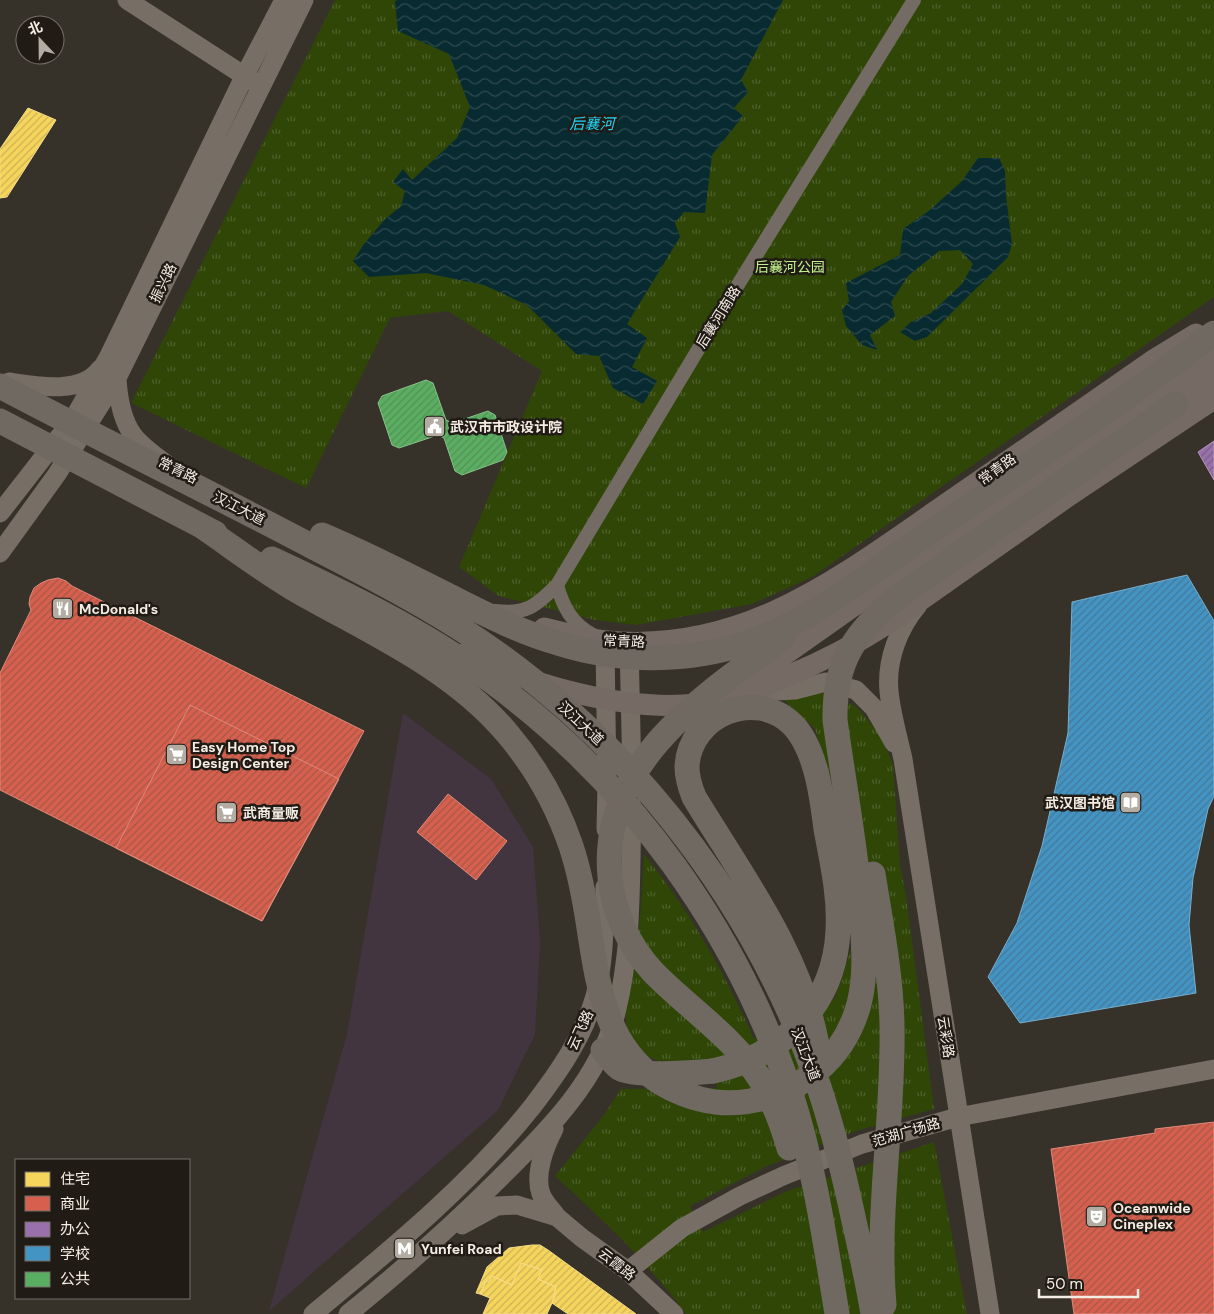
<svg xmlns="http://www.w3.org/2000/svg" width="1214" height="1314" font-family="'DM Sans','Noto Sans SC',sans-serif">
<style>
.commercial{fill:#433540}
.park{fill:url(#park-tufts)}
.water{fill:url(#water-waves)}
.homes{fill:url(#homes-hatch);stroke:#f5dc85}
.shops{fill:url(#shops-hatch);stroke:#df8a7a}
.offices{fill:url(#offices-hatch);stroke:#b496bc}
.schools{fill:url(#schools-hatch);stroke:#78aecd}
.public{fill:url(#public-hatch);stroke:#88c188}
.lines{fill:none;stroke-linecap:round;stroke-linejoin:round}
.street{stroke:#746b65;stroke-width:14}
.secondary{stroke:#776e66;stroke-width:19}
.primary{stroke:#756b64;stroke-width:21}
.highway{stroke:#706962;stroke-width:25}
.highway-bridge{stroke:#706962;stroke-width:25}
.labels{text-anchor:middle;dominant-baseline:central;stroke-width:5;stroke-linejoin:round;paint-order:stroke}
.park-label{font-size:14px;fill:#c1f18c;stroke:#201b15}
.street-label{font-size:14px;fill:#f4ede4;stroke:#201b15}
.poi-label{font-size:14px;font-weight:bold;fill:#f4ede4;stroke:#201b15;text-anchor:start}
.water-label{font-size:15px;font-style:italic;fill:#21d8fa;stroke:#201b15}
</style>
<defs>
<pattern id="park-tufts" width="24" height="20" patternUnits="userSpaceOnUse" patternTransform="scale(1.25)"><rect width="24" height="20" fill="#2f4607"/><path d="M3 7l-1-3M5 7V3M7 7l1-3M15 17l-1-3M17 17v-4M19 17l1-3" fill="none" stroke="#4e612b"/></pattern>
<pattern id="water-waves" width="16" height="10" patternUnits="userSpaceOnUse" patternTransform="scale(1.25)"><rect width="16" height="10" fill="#082b31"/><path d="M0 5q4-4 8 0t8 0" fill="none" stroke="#2d4a4f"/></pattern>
<pattern id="homes-hatch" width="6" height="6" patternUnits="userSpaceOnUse" patternTransform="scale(1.25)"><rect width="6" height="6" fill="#f6d55c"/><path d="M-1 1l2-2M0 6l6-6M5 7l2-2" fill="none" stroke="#cbb256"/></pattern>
<pattern id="shops-hatch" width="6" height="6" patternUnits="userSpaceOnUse" patternTransform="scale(1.25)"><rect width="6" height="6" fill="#d6604d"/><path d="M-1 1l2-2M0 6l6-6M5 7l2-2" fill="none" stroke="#a5574a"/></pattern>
<pattern id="offices-hatch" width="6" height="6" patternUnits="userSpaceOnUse" patternTransform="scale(1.25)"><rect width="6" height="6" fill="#9970ab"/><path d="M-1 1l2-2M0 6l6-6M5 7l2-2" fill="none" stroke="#796082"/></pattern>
<pattern id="schools-hatch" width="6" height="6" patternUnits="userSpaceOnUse" patternTransform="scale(1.25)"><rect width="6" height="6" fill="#4393c3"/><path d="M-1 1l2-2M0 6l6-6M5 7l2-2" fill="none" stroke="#457897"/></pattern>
<pattern id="public-hatch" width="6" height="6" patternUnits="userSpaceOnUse" patternTransform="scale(1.25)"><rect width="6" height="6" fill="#5aae61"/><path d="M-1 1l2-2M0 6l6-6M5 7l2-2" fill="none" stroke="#558f58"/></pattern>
</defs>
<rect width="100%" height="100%" fill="#36322a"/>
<path class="commercial" d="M403 713 491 779 533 847 540 941 535 1034 498 1110 269 1311 347 1034Z"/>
<path class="park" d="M335 0H1214V297L812 577 752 604 636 625 595 620 499 596 459 567 542 371 448 311 390 318 306 488 131 403Z
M821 692 856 706 881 736 893 764 900 865 906 896 934 1109 856 1131 765 1167 690 1206 703 1232 787 1191 934 1142 967 1314H686C648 1262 602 1219 555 1176L604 1115 621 1089 717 1088 712 1059 664 1063 644 1055 627 1031 625 1008 633 977 641 907 644 854C656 870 669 886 680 903 709 946 733 992 754 1039L818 1014 834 999 843 976 852 944 851 911 833 786 815 729 782 698Z"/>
<path class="water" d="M397 0H783L741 80 748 92 734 108 743 116 712 155 705 213 684 212 675 223 680 237 627 324 647 338 632 367 657 381 643 404 613 388 599 356 576 354 527 305 484 285 426 273 369 277 353 261 364 244 385 219 401 206 405 191 393 182 403 169 412 180 457 138 470 107 449 54 398 31 395 2Z
M978 158H999L1005 171 1006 196 1012 244 1008 257 927 337 915 341 900 332 911 322 931 313 962 284 973 264 960 250 939 251 908 276 891 302 895 316 870 335 877 350 862 345 846 326 842 310 849 301 846 283 900 255 903 229 930 210 962 181Z"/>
<path class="homes" d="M28 108 56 120 7 197 0 198V149Z
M532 1245H540L548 1250 636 1314H568L552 1303 556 1287 538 1279 542 1270 521 1263 512 1285 492 1276 489 1282 486 1281 480 1294 476 1293 487 1267 509 1248Z
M521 1263 542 1270 538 1279 556 1287 554 1293 556 1294 547 1314H483L490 1298 480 1294 486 1281 489 1282 492 1276 512 1285Z"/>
<path class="shops" d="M58 578 66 581 72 586 364 731 262 921 0 790V673L31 610 29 604 30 597 34 588 41 583 48 580Z
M190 705 339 779 262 921 116 848Z
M448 794 507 841 476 880 417 832Z
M1214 1122V1314H1074L1051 1149 1155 1133V1129Z"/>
<path class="offices" d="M1214 441V480L1198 452Z"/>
<path class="schools" d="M1187 575 1214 621V796L1208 809 1193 878 1189 925 1196 993 1020 1023 988 977 1017 923 1042 846 1068 733 1072 602Z"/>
<path class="public" d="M426 380 433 383 446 420 453 423 488 411 495 415 507 452 503 460 462 475 455 471 444 438 438 435 399 448 392 445 378 403 382 396Z"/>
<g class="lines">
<path class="street" d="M557 585C563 607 572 624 593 635
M495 611C526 615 536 606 557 585L705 338 914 0"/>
<path class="secondary" d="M127 0 254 82
M117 378C118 396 122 420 133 435 140 445 156 456 166 464
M9 382C35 386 82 395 100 369
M0 513 74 418 109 356 244 77 284 0
M0 553 57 474 117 378 304 0
M918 605C899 627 886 660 889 691 891 713 898 737 903 759L990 1314
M605 642 607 786 606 829
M629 643 632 778
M757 692 795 690 826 682 856 690 874 708 894 743
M557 1217 582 1238 628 1271 674 1314
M462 1225 497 1206 517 1205 557 1217C552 1210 544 1202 541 1194 534 1174 545 1146 554 1129
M628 1271 682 1228 740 1196 783 1176 862 1144 958 1117 1214 1069
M313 1314C390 1250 469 1186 532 1107 558 1073 583 1038 595 996 605 961 604 923 605 887
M348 1314C401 1271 452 1226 500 1178 547 1131 599 1080 616 1013 633 945 630 875 632 806"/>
<path class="primary" d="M1176 404 1214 377
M544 628C564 633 586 639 607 641 744 654 840 577 946 504 1015 456 1085 408 1155 359L1196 334
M463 654C531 684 622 712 697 704 730 701 760 688 790 675 823 661 854 645 884 626L1070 495 1214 399
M736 684 790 651 1093 437 1214 358"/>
<path class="highway" d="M1091 422 1177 361 1214 333
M603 1050C608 1056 613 1063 619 1068 632 1077 695 1073 713 1071"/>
<path class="highway-bridge" d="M0 386C104 441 209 492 313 547 369 576 426 605 478 640 624 739 738 882 804 1046 827 1103 841 1161 854 1221 861 1252 868 1283 873 1314
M0 421 215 533
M200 525C234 548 267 574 303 594 374 634 453 669 507 733 535 766 557 805 571 846 580 873 585 901 589 928 598 985 605 1043 655 1079 673 1091 694 1099 715 1102 752 1106 790 1094 818 1070 838 1053 852 1030 859 1004 866 977 864 948 862 920 857 853 844 786 835 720 834 662 855 631 899 596L1176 404
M322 535C365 553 406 574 447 595 483 613 519 632 558 643 628 665 707 663 774 632 825 609 870 574 916 542 974 502 1032 462 1091 422
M272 559C347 594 423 631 490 680 631 783 736 929 791 1094 814 1165 825 1240 837 1314
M782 639C702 696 599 765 610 877 613 912 629 946 653 972 688 1008 732 1036 760 1079 773 1100 782 1124 789 1148
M873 874C881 924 891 974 892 1025 894 1118 876 1212 884 1305
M713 1071C783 1056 835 1004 838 930 840 896 832 862 826 829 822 797 816 749 793 725 756 687 689 715 687 767 687 778 690 787 694 797 741 875 800 952 817 1045"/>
</g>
<defs>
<symbol id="civic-square" viewBox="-11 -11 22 22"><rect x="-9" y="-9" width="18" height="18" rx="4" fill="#b2aca3" stroke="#201b15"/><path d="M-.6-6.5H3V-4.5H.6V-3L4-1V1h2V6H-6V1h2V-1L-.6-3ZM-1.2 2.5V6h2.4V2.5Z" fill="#fff"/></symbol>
<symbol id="restaurant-square" viewBox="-11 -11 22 22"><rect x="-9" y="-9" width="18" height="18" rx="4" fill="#b2aca3" stroke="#201b15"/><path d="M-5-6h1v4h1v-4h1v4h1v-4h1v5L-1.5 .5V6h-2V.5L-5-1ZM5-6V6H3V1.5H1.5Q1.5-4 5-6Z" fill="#fff"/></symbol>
<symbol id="supermarket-square" viewBox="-11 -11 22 22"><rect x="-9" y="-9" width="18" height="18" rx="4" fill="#b2aca3" stroke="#201b15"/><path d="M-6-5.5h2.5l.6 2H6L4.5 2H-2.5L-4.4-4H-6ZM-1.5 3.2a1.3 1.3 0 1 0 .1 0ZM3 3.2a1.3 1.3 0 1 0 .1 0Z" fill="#fff"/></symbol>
<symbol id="library-square" viewBox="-11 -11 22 22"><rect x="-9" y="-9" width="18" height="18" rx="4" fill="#b2aca3" stroke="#201b15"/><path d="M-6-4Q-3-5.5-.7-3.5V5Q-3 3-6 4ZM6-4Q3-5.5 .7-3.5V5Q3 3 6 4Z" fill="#fff"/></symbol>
<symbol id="theatre-square" viewBox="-11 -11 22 22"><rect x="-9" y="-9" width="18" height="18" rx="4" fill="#b2aca3" stroke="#201b15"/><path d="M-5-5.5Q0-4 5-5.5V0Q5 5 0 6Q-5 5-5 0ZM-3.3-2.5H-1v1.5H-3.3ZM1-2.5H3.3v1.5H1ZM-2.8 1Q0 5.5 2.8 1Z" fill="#fff"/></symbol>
<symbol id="metro-square" viewBox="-11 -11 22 22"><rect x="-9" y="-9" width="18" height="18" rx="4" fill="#b2aca3" stroke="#201b15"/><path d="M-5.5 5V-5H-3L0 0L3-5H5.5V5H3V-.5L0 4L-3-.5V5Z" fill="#fff"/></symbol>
</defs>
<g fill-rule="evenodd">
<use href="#civic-square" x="422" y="414" width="25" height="25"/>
<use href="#restaurant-square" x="50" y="596" width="25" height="25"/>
<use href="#supermarket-square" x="164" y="742" width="25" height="25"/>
<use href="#library-square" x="1118" y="790" width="25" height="25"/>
<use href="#supermarket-square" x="214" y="800" width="25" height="25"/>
<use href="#theatre-square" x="1084" y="1204" width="25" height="25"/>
<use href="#metro-square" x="392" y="1236" width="25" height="25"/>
</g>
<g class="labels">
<g class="park-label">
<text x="790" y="267">后襄河公园</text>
</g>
<g class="street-label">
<text transform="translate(163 283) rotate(-64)">振兴路</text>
<text transform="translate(718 317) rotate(-58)">后襄河南路</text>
<text transform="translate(997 469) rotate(-35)">常青路</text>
<text transform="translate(178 470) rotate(26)">常青路</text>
<text transform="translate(239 508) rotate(27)">汉江大道</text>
<text transform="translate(624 641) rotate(3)">常青路</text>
<text transform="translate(581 723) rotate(43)">汉江大道</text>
<text transform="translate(580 1030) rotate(-65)">云飞路</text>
<text transform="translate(946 1037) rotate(81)">云彩路</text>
<text transform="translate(806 1054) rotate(69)">汉江大道</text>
<text transform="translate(906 1132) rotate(-16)">范湖广场路</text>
<text transform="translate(617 1264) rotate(38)">云霞路</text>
</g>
<g class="poi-label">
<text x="450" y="427">武汉市市政设计院</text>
<text x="79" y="609">McDonald's</text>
<text x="192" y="747">Easy Home Top<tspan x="192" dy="16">Design Center</tspan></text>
<text x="1115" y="803" text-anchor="end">武汉图书馆</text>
<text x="243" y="813">武商量贩</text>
<text x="1113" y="1208">Oceanwide<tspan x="1113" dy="16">Cineplex</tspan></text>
<text x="421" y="1249">Yunfei Road</text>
</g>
<g class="water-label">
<text x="592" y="124">后襄河</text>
</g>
</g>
<rect x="15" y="1159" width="175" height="140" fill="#201b15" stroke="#756f68"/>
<rect x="25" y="1172" width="25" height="15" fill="#f6d55c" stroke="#756f68"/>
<text x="60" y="1184" font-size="15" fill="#f4ede4">住宅</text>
<rect x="25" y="1196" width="25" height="15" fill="#d6604d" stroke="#756f68"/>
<text x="60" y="1209" font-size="15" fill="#f4ede4">商业</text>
<rect x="25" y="1222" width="25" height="15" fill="#9970ab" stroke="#756f68"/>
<text x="60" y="1234" font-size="15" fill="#f4ede4">办公</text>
<rect x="25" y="1246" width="25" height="15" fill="#4393c3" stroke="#756f68"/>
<text x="60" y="1259" font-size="15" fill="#f4ede4">学校</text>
<rect x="25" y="1272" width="25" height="15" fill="#5aae61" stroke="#756f68"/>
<text x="60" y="1284" font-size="15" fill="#f4ede4">公共</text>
<g transform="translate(40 40) rotate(338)"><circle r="24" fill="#201b15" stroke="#756f68"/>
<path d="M0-4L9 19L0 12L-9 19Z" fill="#b2aca3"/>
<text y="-8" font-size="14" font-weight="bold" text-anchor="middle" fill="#f4ede4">北</text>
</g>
<path d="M1039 1289v8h99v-8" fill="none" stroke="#f4ede4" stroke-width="2.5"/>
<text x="1046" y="1289" font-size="15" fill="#f4ede4" stroke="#201b15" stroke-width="4" paint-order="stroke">50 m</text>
</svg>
